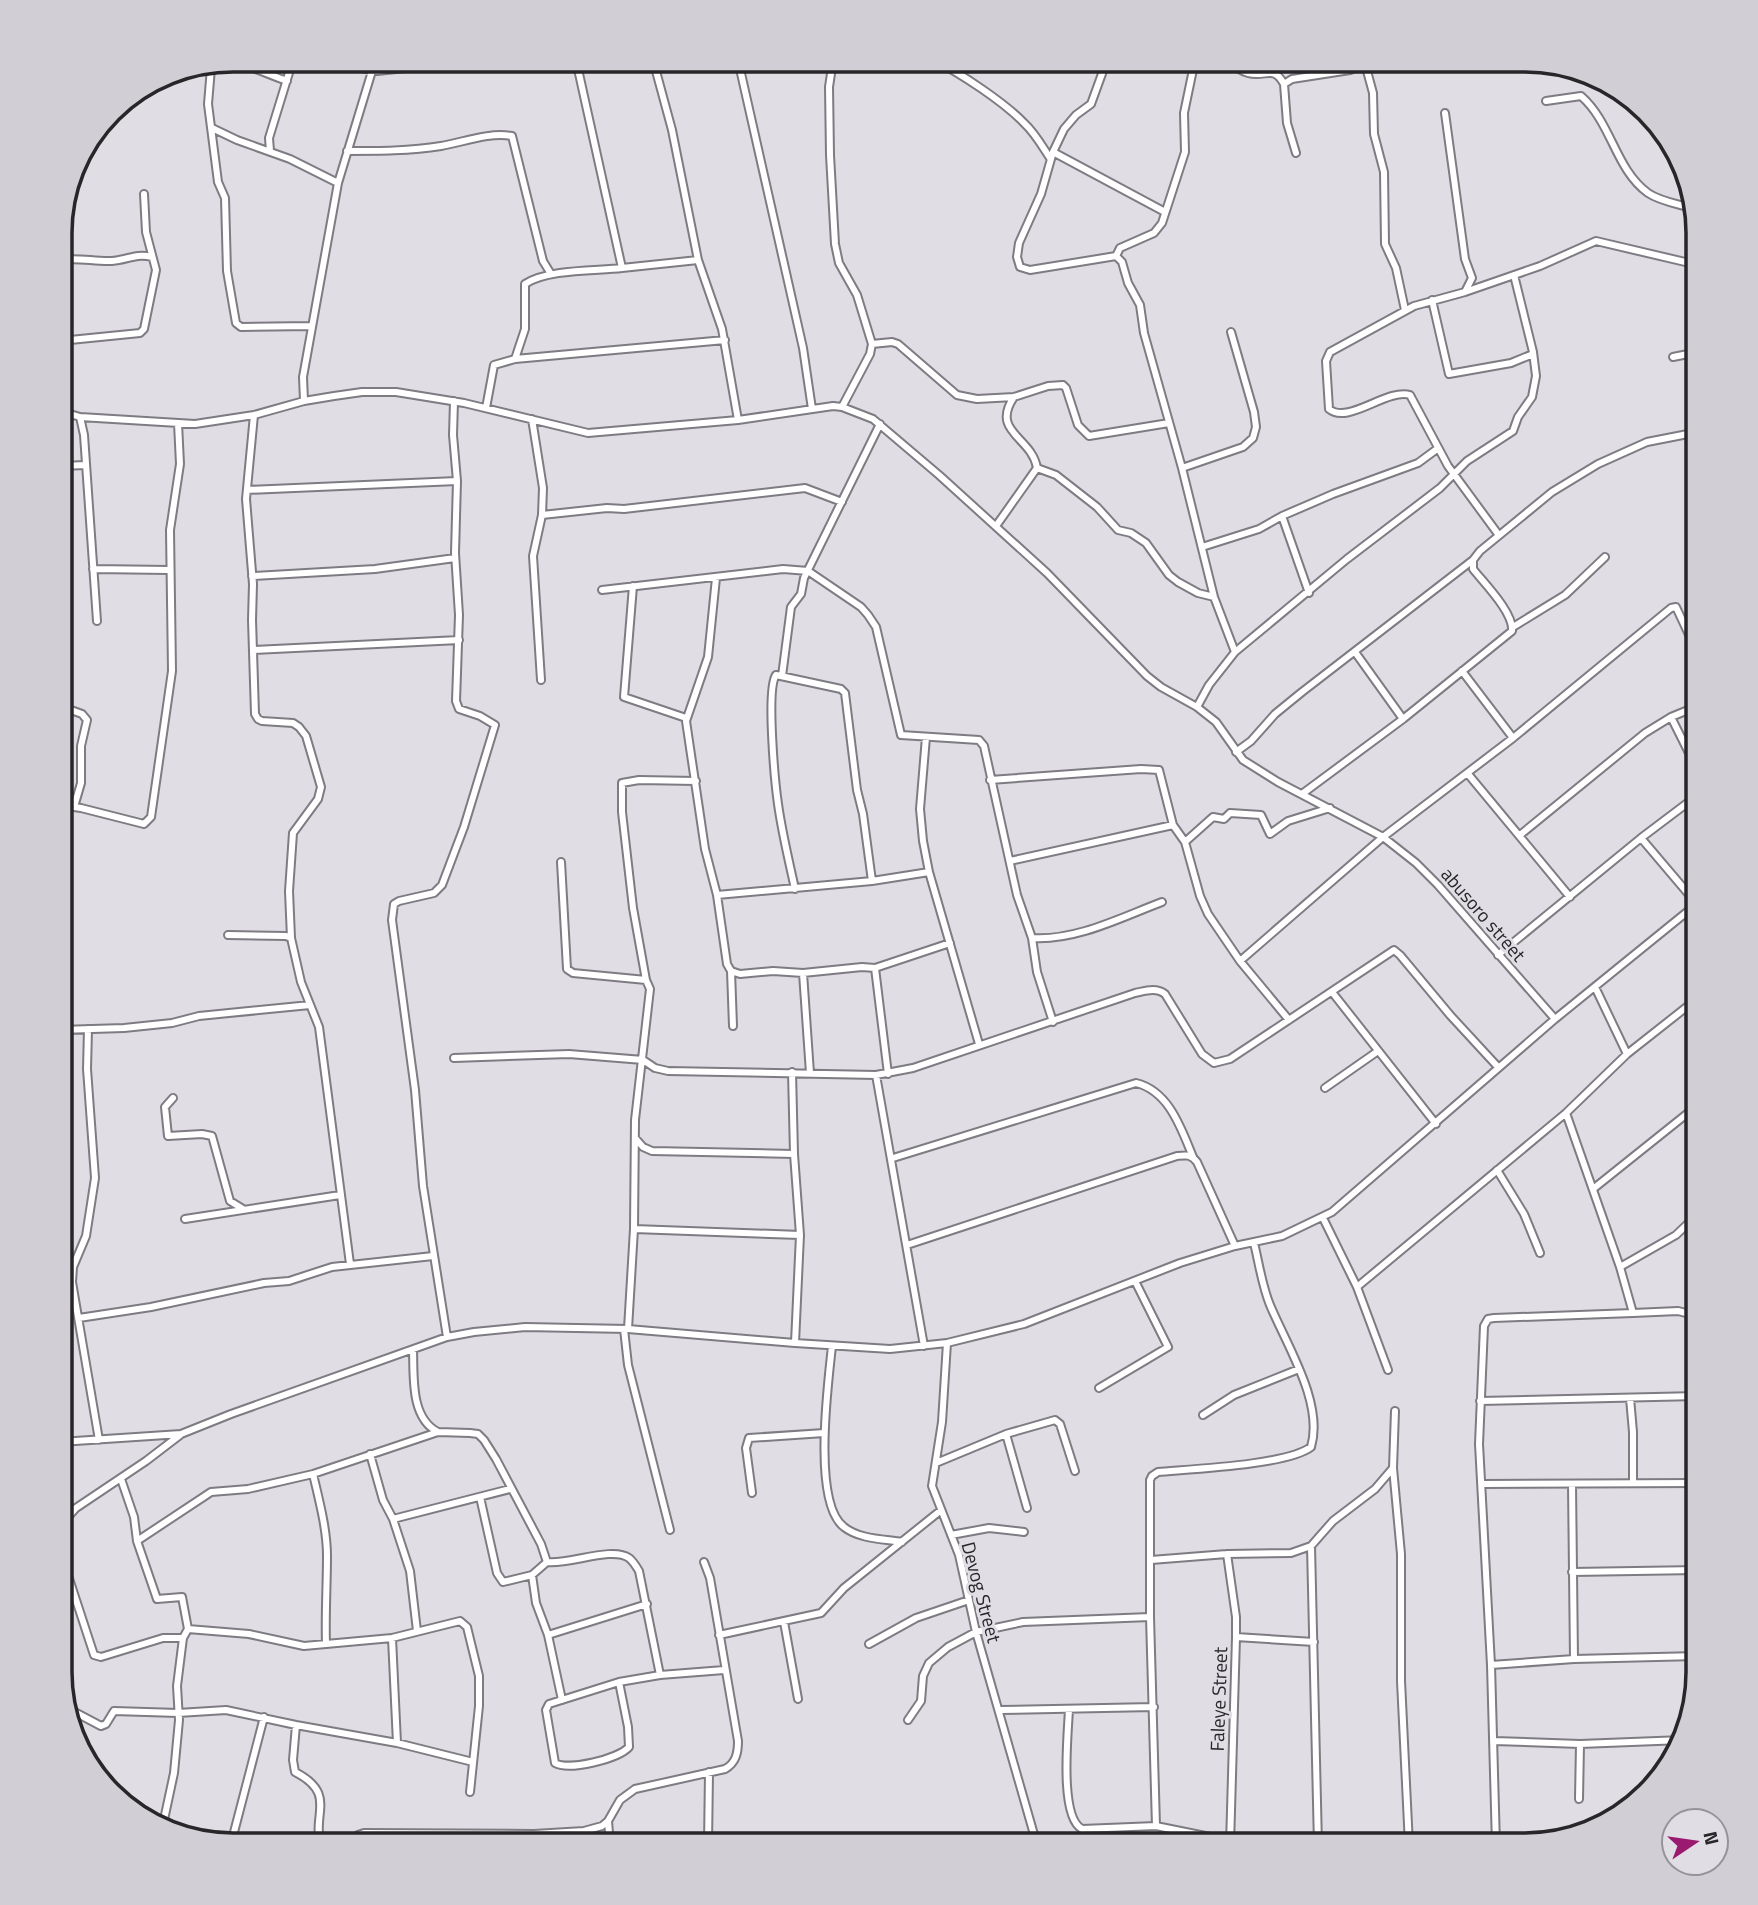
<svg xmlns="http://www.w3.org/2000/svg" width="1758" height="1905" font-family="'Titillium Web',sans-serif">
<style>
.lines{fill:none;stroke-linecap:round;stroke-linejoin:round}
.minor-casing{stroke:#7e7b82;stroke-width:10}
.minor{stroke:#fff;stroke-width:6}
.labels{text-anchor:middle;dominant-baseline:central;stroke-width:6;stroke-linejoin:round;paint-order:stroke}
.street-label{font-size:19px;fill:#272629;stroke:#e0dde5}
.rim{fill:none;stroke:#272629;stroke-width:3.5}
</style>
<rect width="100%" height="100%" fill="#e0dde5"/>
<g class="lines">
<defs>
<path id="minor" d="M354 60 356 67 377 71 483 60
M576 60 622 268 698 260 722 329 738 420
M653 60 672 130 698 260
M738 60 803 348 812 409
M833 60 829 87 830 155 835 244 839 263 857 295 872 344 870 354 842 407
M934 60C960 73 1004 102 1024 123 1035 133 1042 146 1050 158
M1110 60 1103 71 1091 104 1076 115 1064 129 1053 152 1041 194 1019 243 1017 257 1020 267 1030 270 1116 256
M1228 60C1234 66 1240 71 1248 73 1266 78 1273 64 1284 84
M1364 60 1373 93 1374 134 1384 172 1385 244 1396 268 1405 310
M198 67C214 68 214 62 226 62 242 61 271 76 287 81
M211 68 208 104 218 182 225 198 227 271 236 323 241 327 312 326
M133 101 141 89
M1546 101 1581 96C1612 123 1615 169 1648 193 1661 202 1680 204 1695 209
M1445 113 1465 259 1472 278 1465 292
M212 128 237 140 290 159 338 183
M270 151 269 138 292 63
M347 151C378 151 410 151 441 146 464 142 489 132 512 136L543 261 551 274
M1053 152 1165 212
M1296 153 1287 123 1284 84 1292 79 1350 70 1358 67 1364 60
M1116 256 1122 262 1128 283 1140 305 1144 333 1182 468 1214 597 1235 652
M1116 256 1120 248 1154 233 1162 223 1185 152 1184 113 1195 60
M60 260C78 257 95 262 112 261 128 260 135 253 152 257
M1432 300 1449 374 1511 363 1533 354
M60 341 140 333 144 329 156 270 146 232 144 194
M872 344 892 342 898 344 957 395 977 399 1014 397 1048 386 1063 385 1066 388 1078 425 1089 436 1169 423
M1673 357 1698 352
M515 359 525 329V284C547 269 595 271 622 268
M304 401 303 377 338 183 372 71
M486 408 494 365 515 359 725 340
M60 411 80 417 195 424 254 415 304 401 334 396 362 392H396L464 403 588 433 738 420 833 406 842 407 873 419 939 475 1047 573 1147 676 1161 687 1197 707 1216 722 1243 760 1278 782 1383 837 1416 863 1438 885 1555 1019
M254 415 246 499 253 584 252 620 255 714 258 719 262 721 293 723 299 727 306 736 321 787 318 799 293 833 289 891 291 938 301 982 319 1027 350 1264
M80 417 84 435 97 621
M532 419 543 488 542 515 533 556 541 680
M60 466 86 465
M1037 468 1056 475 1097 507 1118 530 1131 533 1146 543 1169 575 1178 582 1198 593 1214 597
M1182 468 1243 447 1253 438 1256 427 1254 412 1231 332
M247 490 457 481
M542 515 607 508 624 509 805 488 842 502
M1282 516 1309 593
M996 526 1037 468C1032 437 990 432 1014 397
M1498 534 1448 466 1410 395C1387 388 1348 425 1329 409L1326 361 1330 352 1414 306 1465 292 1540 266 1596 241 1698 265
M1202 547 1259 529 1282 516 1333 494 1418 463 1437 449
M93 569 169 570
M252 576 375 569 455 558
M716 578 708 657 686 721 705 849 717 895 727 964 731 971 733 1026
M633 586 624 697 686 718
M602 590 783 569 808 571 861 607 868 615 876 627 901 735 979 740 984 746 1017 895 1032 938 1037 972 1053 1022
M1513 627 1565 595 1605 557
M253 650 459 640
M1355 652 1403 719
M1462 671 1513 738
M782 676 791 607 801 594 804 578 880 424
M60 706 82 714 87 720 81 746V783L74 807
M1197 707 1209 685 1235 652 1347 559 1440 488 1467 461 1513 431 1518 417 1532 397 1536 376 1533 352 1514 275
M1671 717 1698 771
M926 737 920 809 923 841 929 872 979 1044
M1236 752 1251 741 1275 714 1302 692 1473 560
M1468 774 1570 897
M990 780 1141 769 1159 770 1173 825 1185 842 1200 896 1208 914 1240 961 1289 1020
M1302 794 1403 719 1512 631C1514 613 1484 583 1473 569V560L1480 551 1552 492 1598 464 1647 442 1698 432
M60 805 81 808 144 824 151 817 172 671 170 530 180 464 178 423
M1520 835 1645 733 1671 717 1698 706
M1641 838 1697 904
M1185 842 1213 817 1224 819 1230 813 1261 815 1270 834 1288 821 1330 808
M1010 861 1173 825
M561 862 567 969 573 973 646 980
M795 889C789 861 782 833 778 804 775 783 766 689 776 675L841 689 845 693 857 790 863 814 872 881
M717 895 872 881 929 872
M228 935 286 936 291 938
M1032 938C1076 941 1122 917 1162 902
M1498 955 1641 838 1698 795
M1240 961 1383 837 1513 738 1671 608 1676 607 1698 654
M875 968 888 1074
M731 971 740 974 773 971 803 973 862 967 875 968 950 943
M803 973 810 1073
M1595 987 1627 1054
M1332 992 1436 1124
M88 1029 87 1069 95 1178 86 1236 73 1267 72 1282 99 1440
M60 1030 124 1028 172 1023 199 1016 310 1005
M454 1058 569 1054 643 1060 655 1068 668 1071 876 1075 913 1068 1135 993C1145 991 1156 987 1165 994L1202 1054 1214 1063 1230 1059 1394 950 1400 955 1450 1015 1498 1067
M792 1072 794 1154 800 1235 795 1343
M876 1075 924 1346
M1325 1088 1378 1051
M173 1098 165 1107 168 1136 202 1134 212 1136 230 1201 243 1209
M635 1138 643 1147 652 1151 794 1154
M893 1158 1136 1083C1169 1091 1181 1128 1193 1157
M1497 1170 1524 1214 1540 1253
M1593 1189 1698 1105
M1323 1218 1357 1287 1388 1370
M185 1219 340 1195
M634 1229 800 1235
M907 1245 1177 1156C1186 1155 1191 1154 1197 1162L1235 1246
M1620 1267 1676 1235 1698 1214
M1357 1287 1566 1113 1627 1054 1698 998
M1633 1313 1678 1311 1698 1316
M79 1318 151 1307 264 1283 289 1281 332 1267 433 1256
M624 1329 628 1365 670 1530
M628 1329 634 1229 635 1120 650 989 646 980 633 908 622 812V783L639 780 696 781
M447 1337 423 1186 415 1090 392 920 394 904 399 901 434 893 442 885 464 827 495 725 480 716 459 709 456 701 459 615 455 553 457 481 453 435 454 401
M947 1343 942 1422 932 1486 959 1555 976 1632 1037 1845
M832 1346C828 1384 812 1503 844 1527 859 1539 883 1539 902 1542
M413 1350C414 1376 410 1418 438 1432
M1099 1388 1168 1347 1135 1281
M1630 1398 1633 1432V1483
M1480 1401 1698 1396
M1203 1415 1234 1395 1299 1369
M1006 1434 1027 1508
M60 1442 181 1434 231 1414 447 1337 474 1332 525 1327 628 1329 795 1343 890 1349 947 1343 1024 1324 1180 1263 1235 1246 1282 1236 1332 1212 1555 1019 1698 903
M370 1454 383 1500 393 1519 410 1571 417 1631
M936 1463 1006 1434 1055 1420 1060 1424 1075 1471
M1393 1468 1401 1554V1681L1409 1845
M313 1474C319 1500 327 1529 327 1556 327 1585 325 1614 326 1644
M121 1479 134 1517 137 1541 157 1599 182 1597 188 1629 183 1638 177 1686 179 1720 174 1773 162 1829
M1483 1484 1698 1483
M1572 1484 1574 1659
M752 1493 746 1448 749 1438 824 1433
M480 1497 497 1573 503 1582 532 1575 547 1562
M393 1519 510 1489
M60 1526 76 1508 146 1461 180 1435
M951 1535 989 1528 1024 1532
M137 1541 211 1492 248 1489 313 1474 438 1432 470 1433 478 1434 484 1440 496 1459 541 1544 547 1562
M1311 1546 1318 1845
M60 1551 94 1655 101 1657 163 1638H183
M1227 1554 1236 1617V1637L1230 1845
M1151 1560 1227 1554 1291 1553 1311 1546 1333 1521 1375 1489 1393 1468 1395 1411
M547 1562C569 1565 612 1546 629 1558 633 1561 636 1566 639 1571L660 1675
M1572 1572 1698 1570
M532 1575 536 1603 548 1635 562 1700
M784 1622 798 1699
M188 1629 249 1634 304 1646 392 1638 460 1621 467 1627 479 1676V1706L470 1792
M548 1635 647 1604
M719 1635 821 1613 844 1588 940 1511
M1236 1637 1314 1642
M392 1638 397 1743
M869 1644 916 1618 969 1600
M1491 1665 1574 1659 1698 1656
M619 1682 628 1727 629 1747C618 1759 569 1771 555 1763L546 1710 549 1704 619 1682 660 1675 724 1670
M65 1707 101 1726 106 1724 114 1711 178 1713 226 1710 296 1725 397 1743 473 1762
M1069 1709C1068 1733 1059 1817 1082 1829L1156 1826 1230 1841
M1000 1710 1154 1707
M908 1720 921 1701 923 1676 929 1663 948 1647 976 1632 1023 1622 1150 1617
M296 1725 293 1760 295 1772C338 1794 311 1815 321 1845
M1494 1741 1580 1744 1683 1740
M1579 1799 1580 1744
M608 1821 610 1845
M1156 1826 1150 1617V1480L1152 1476 1158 1472C1192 1469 1287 1465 1311 1447 1324 1403 1287 1346 1270 1305 1262 1286 1259 1263 1254 1243
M233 1836 264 1717
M349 1845 358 1835 364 1833 534 1834 584 1831 602 1826 608 1821 620 1800 635 1789 725 1769C736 1763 738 1753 738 1741L710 1578 704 1562
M708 1845 709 1772
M1000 1845 1035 1835
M1496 1845 1491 1665 1479 1444 1484 1326 1488 1319 1494 1318 1633 1313 1620 1267 1566 1113"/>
</defs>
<use href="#minor" class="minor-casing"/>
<use href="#minor" class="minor"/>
</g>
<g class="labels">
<g class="street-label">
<text transform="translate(1484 914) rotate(49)">abusoro street</text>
<text transform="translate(982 1592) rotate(75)">Devog Street</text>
<text transform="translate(1218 1699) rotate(-88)">Faleye Street</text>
</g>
</g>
<path d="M0 0H1758V1905H0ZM233 72H1525A161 161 0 0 1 1686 233V1672A161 161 0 0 1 1525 1833H233A161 161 0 0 1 72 1672V233A161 161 0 0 1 233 72Z" fill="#d1ced6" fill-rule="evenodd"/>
<path class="rim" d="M233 72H1525A161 161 0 0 1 1686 233V1672A161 161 0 0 1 1525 1833H233A161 161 0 0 1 72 1672V233A161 161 0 0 1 233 72Z"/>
<g transform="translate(1695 1842) rotate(77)"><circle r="33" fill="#e0dde5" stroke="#96949a" stroke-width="2"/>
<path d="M0-5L12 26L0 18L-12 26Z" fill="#9a1a70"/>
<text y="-10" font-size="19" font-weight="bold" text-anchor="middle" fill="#272629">N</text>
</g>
</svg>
